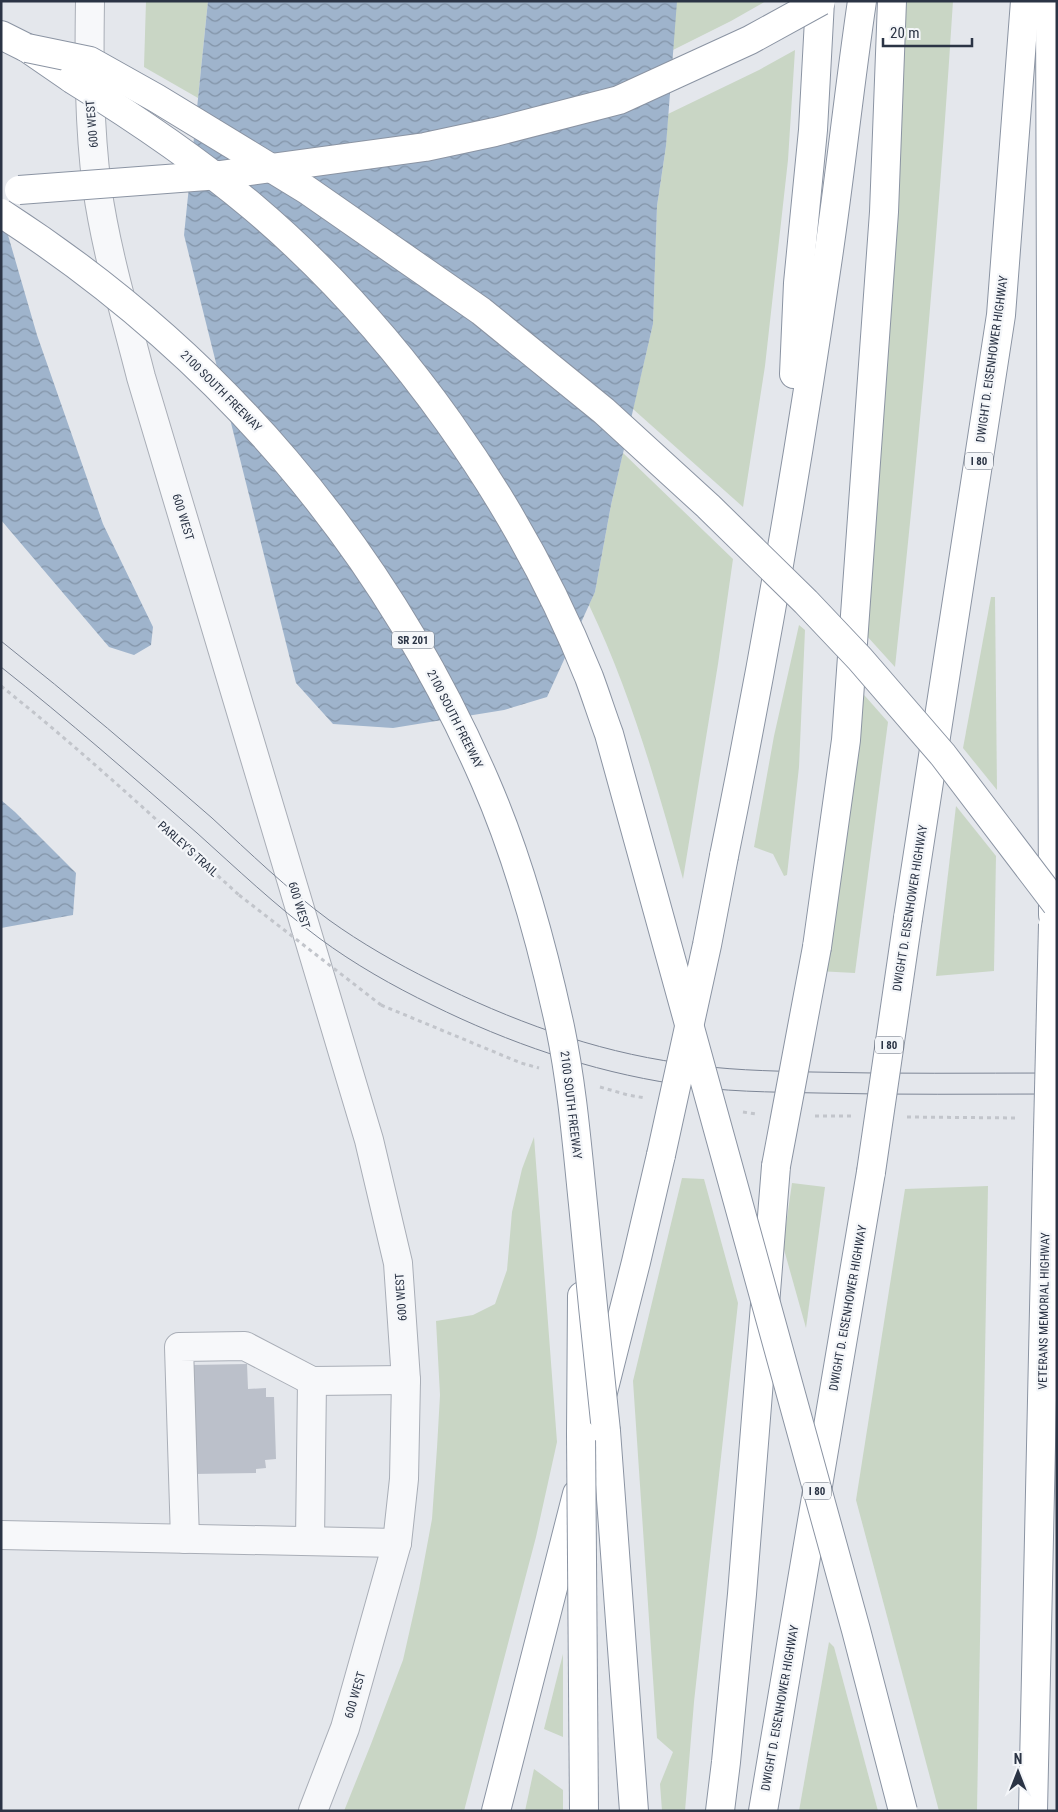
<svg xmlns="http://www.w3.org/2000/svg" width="1058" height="1812" font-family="'Roboto Condensed',sans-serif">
  <defs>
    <pattern id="water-waves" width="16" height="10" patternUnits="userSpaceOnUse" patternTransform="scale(1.25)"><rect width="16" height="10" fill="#9fb4cc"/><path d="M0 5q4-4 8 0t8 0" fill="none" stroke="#8293a7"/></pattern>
  </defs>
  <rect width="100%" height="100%" fill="#e4e7ec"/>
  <g fill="#c9d6c5">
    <path d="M146 1H208L198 98 144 67Z"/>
    <path d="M675 1H766L731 21 673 50Z"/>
    <path d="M906 1H953C939 224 919 445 895 667L856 624 895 194Z"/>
    <path d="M795 50 788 160 765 366 743 507 633 409 653 324 657 206 666 146 668 114 759 70Z"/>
    <path d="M623 453 733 559 718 664 683 879C657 786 631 693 589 605L595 592 611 505Z"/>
    <path d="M991 597H995L997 790 963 748Z"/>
    <path d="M799 625 805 630 799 767 787 875 784 876 773 854 754 847 774 736Z"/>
    <path d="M850 679 888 722 855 973 817 971Z"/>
    <path d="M956 806 996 856 994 971 936 976Z"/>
    <path d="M534 1137 557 1442 536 1537 464 1811H344L371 1744 403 1660 419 1589 432 1519 437 1448 440 1395 436 1321 473 1315 495 1304 507 1270 512 1212 522 1169Z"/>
    <path d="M682 1178 704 1179 738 1303 694 1702 685 1811H662L660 1784 673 1752 657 1738 633 1381Z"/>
    <path d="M792 1183 825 1187 806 1328 783 1246Z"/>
    <path d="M988 1186 977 1811H939L856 1500 905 1189Z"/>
    <path d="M829 1642 834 1647 878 1811H799Z"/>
    <path d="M563 1654V1737L544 1729Z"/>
    <path d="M534 1769 563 1790V1811H525Z"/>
  </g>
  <g fill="url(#water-waves)">
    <path d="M208 1H677L666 146 657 206 653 324 611 505 595 592 547 697 504 710 393 728 333 724 296 683 184 235Z"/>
    <path d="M1 211 37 335 103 524 153 627 151 645 134 655 109 647 1 520Z"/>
    <path d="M1 800 15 812 76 873 73 915 1 928Z"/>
  </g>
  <path fill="#bbc0ca" d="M247 1364 248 1389 266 1388V1397H274L276 1459 265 1460 266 1468 256 1469V1473L193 1474 191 1365Z"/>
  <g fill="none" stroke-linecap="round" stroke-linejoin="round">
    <g stroke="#a9aeb7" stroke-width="30">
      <g id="minor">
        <path d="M90 1C89 64 89 126 97 187 106 251 125 314 141 377L369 1140 398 1263 406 1380 404 1479 397 1543 345 1728 313 1811"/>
        <path d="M1 1535 397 1543"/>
        <path d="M185 1539 179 1347 245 1346 312 1381 406 1380"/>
        <path d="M310 1541 312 1381"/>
      </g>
    </g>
    <g stroke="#8b94a3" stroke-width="30">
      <g id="highway">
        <path d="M1050 1 1053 915"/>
        <path d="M1 35 27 48 72 79"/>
        <path d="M794 374 798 283 813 130 820 1"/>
        <path d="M724 856C764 660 798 463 827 264 840 177 849 89 862 1"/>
        <path d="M908 918 1001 315 1025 1"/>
        <path d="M817 947 846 740 884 212 892 1"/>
        <path d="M603 1392 636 1262 661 1155"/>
        <path d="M606 1431 634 1811"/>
        <path d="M581 1434 582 1296"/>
        <path d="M496 1811 577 1494"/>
        <path d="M720 1811 726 1762 742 1594 776 1166"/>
        <path d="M763 1811 871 1172"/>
        <path d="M1033 1811 1047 1172"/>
      </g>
    </g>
    <g stroke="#c2c5cb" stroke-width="3" stroke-dasharray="4 4" stroke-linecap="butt">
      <path d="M1 686C84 752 161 824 239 895"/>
      <path d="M381 1005 521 1063 539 1068"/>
      <path d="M600 1087 628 1095 645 1098"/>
      <path d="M743 1112 756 1114"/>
      <path d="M815 1116H851"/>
      <path d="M907 1117 1019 1118"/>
    </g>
    <use href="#minor" stroke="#f7f8fa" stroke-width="28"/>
    <use href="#highway" stroke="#fff" stroke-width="28"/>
    <g stroke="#7d8696" stroke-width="1">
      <path d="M1 641C73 698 143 758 212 818 250 853 287 889 329 920 361 943 396 963 432 981 510 1020 593 1051 680 1063 723 1070 768 1071 812 1072 893 1074 975 1073 1057 1073"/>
      <path d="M1 667C68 720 133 777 197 833 237 869 276 906 319 938 354 964 393 986 432 1005 509 1043 590 1071 675 1084 722 1092 771 1092 818 1093 897 1095 977 1094 1057 1094"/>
    </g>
    <g stroke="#8b94a3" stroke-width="30" stroke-linecap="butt">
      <g id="highway-bridge">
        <path d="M27 48 90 61 156 98 307 190 481 311 604 411 708 506 806 602 860 659 943 755 1057 905"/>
        <path d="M72 79C135 118 196 159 253 207 397 329 519 502 589 677 596 696 602 715 609 734L856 1630 903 1811"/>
        <path d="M19 190 220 175 425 147 495 132 619 100 750 40 821 1"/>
        <path d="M1 213C218 353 382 544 485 781 519 859 542 944 560 1027 572 1085 577 1145 583 1204 590 1280 598 1355 606 1431"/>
        <path d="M661 1155 707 945 724 856"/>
        <path d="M776 1166 817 947"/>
        <path d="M871 1172 908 918"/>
        <path d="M1047 1172 1053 924"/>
        <path d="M581 1434 584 1811"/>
      </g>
    </g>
    <path stroke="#c2c5cb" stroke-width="3" stroke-dasharray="4 4" stroke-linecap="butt" d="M239 895 381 1005"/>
    <use href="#highway-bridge" stroke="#fff" stroke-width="28"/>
  </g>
  <g text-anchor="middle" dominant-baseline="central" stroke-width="4.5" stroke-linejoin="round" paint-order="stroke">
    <g fill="#f4f6f9" stroke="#676e7b" stroke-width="1">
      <rect x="965" y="452.5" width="28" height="17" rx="4"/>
      <rect x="392" y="631.5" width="42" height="17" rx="4"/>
      <rect x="875" y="1036.5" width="28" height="17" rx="4"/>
      <rect x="803" y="1482.5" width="28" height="17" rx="4"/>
    </g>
    <g font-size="11" font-weight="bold" fill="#2b3445">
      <text x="979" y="461">I 80</text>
      <text x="413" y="640">SR 201</text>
      <text x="889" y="1045">I 80</text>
      <text x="817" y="1491">I 80</text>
    </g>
    <g font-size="12" fill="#2b3445" stroke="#f4f6f9">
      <text transform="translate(92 124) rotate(-95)">600 WEST</text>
      <text transform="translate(992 359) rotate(-82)">DWIGHT D. EISENHOWER HIGHWAY</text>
      <text transform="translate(221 391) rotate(45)">2100 SOUTH FREEWAY</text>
      <text transform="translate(183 517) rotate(73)">600 WEST</text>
      <text transform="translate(455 719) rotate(63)">2100 SOUTH FREEWAY</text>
      <text transform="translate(188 849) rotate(42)">PARLEY'S TRAIL</text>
      <text transform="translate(299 905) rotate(73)">600 WEST</text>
      <text transform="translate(910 908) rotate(-81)">DWIGHT D. EISENHOWER HIGHWAY</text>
      <text transform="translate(571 1105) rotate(83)">2100 SOUTH FREEWAY</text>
      <text transform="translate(401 1297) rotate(-94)">600 WEST</text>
      <text transform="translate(848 1308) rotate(-80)">DWIGHT D. EISENHOWER HIGHWAY</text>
      <text transform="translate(1044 1311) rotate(-89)">VETERANS MEMORIAL HIGHWAY</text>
      <text transform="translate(355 1695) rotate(-74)">600 WEST</text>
      <text transform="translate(780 1708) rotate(-80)">DWIGHT D. EISENHOWER HIGHWAY</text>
    </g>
  </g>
  <rect width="1058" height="1812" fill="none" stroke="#2b3445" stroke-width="5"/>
  <g transform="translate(1018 1772)" stroke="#f4f6f9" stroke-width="4" paint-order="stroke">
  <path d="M0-4L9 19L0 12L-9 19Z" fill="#2b3445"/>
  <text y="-8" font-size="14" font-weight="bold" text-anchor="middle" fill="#2b3445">N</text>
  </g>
  <path d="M883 38v8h89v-8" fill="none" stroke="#2b3445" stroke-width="2.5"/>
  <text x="890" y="38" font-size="15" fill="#2b3445" stroke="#f4f6f9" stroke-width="4" paint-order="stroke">20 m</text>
</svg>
